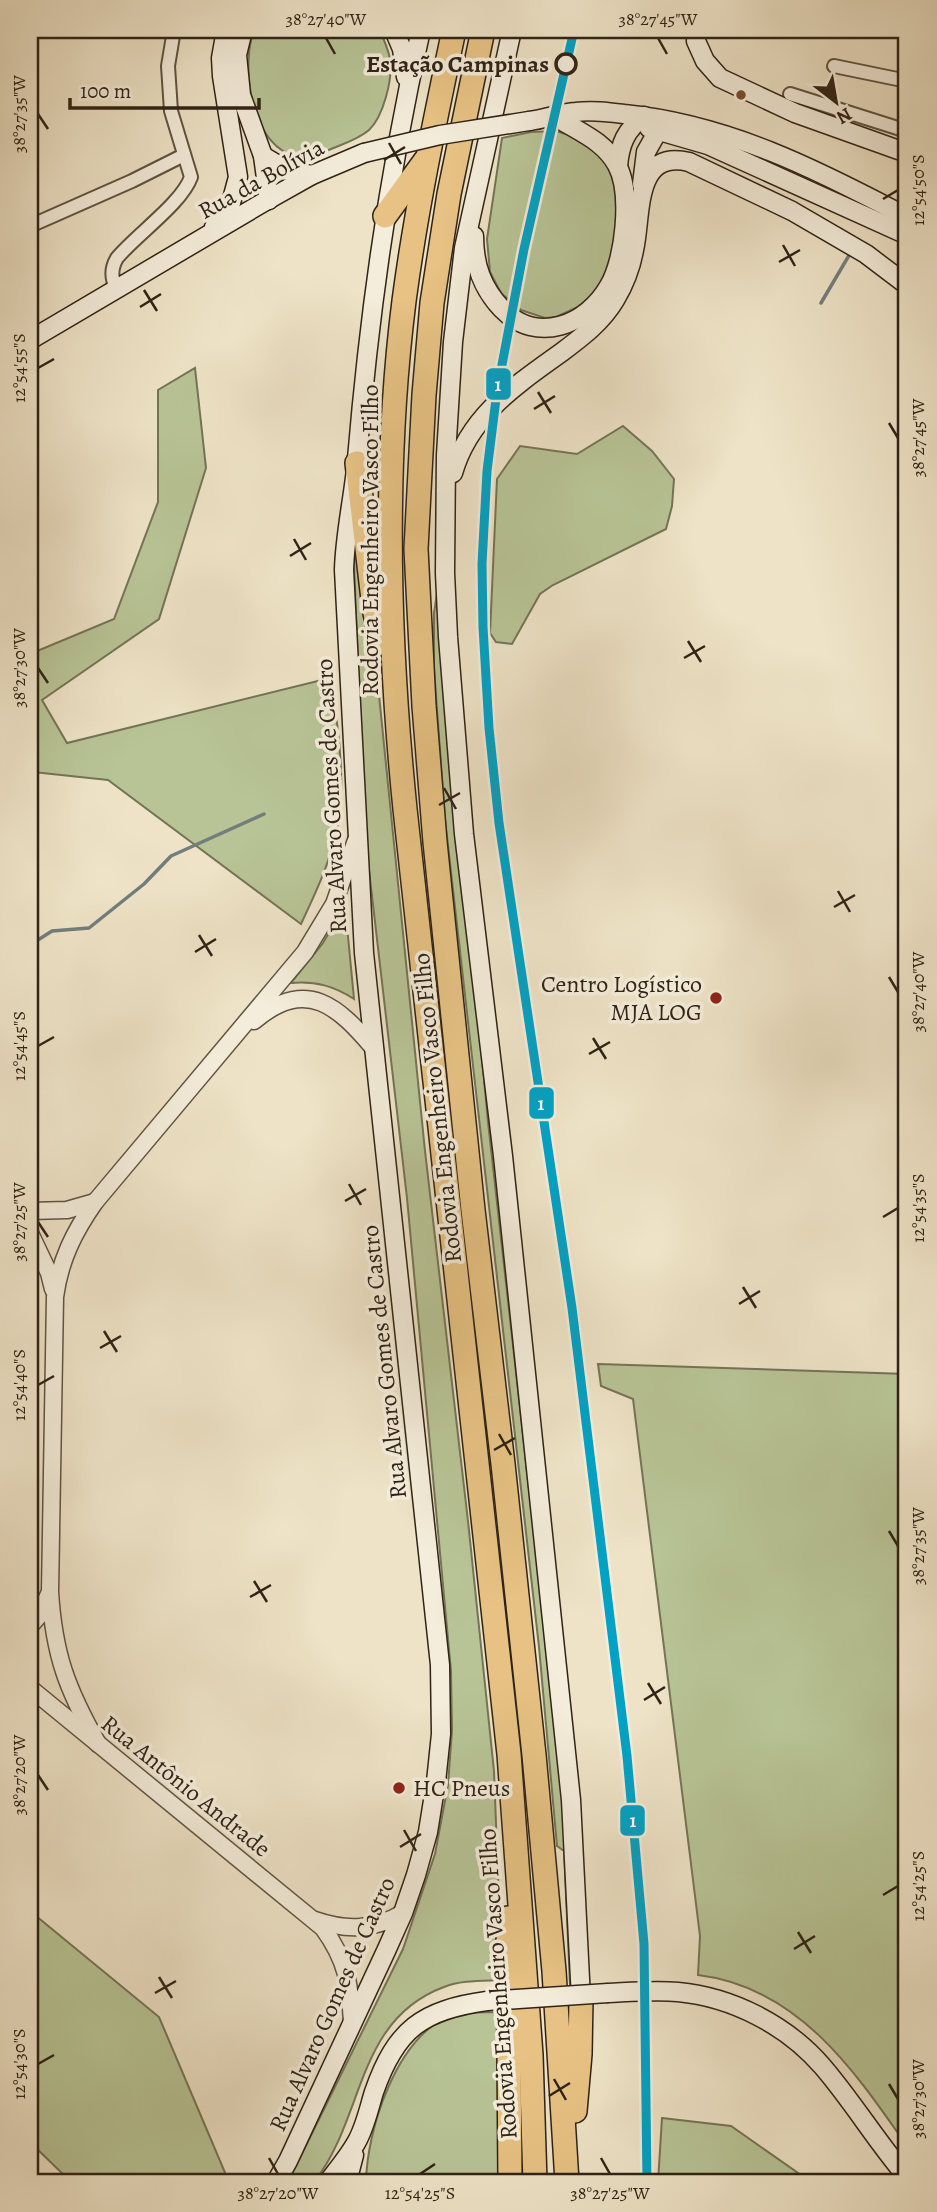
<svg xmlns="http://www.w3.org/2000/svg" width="937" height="2212" font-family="Alegreya,serif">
  <rect width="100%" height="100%" fill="#eee3c7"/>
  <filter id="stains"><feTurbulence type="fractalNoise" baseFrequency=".00286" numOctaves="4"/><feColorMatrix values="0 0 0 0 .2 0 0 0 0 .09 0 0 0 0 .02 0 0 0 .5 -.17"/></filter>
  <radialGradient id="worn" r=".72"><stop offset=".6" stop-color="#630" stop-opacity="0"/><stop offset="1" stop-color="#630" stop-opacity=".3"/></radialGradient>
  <g fill="#b8c496" stroke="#747456" stroke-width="2">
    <path d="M254 30H380C383 39 389 50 390 60 393 79 383 117 369 130 360 138 346 143 336 147 322 153 304 160 289 154 250 138 241 65 254 30Z"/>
    <path d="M556 131 589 141 614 170 618 217 609 269 597 291 578 307 556 317 545 318 521 310 501 293 490 272 487 239 502 138 531 132Z"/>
    <path d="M195 368 206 468 159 619 42 700 67 743 330 678C338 722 347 790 336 833 329 865 315 894 301 924L108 780 33 772 30 774V654L114 619 158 502V390Z"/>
    <path d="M623 426 652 451 674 479 672 506 666 529 553 585 540 594 512 644 496 642 490 633 497 479 520 446 577 454Z"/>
    <path d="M353 539 377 675 425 1151 468 1521 494 1771 502 1980C484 1981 461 1980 444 1987 355 2020 365 2118 314 2182H288L403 1949 435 1854 448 1785 452 1730 451 1671 407 1198 369 870 363 788Z"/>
    <path d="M438 587 488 1122 562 1784 576 2007H571L564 1851 557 1846 539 1647 445 819 434 668V613Z"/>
    <path d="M345 905 354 999C334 986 316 981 291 983L323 943Z"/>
    <path d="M598 1364 907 1374V2146C854 2070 798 1987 698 1975L700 1936 633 1399 601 1386Z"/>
    <path d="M30 1911 159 2017 229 2182H71L30 2142Z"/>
    <path d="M503 2012 502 2182H366C367 2129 396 2039 449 2016 461 2011 489 2013 503 2012Z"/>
    <path d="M662 2118 731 2126 811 2182H658Z"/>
  </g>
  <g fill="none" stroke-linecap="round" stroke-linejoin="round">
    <g stroke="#727e7c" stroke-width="3.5">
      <path d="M821 303 851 252"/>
      <path d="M30 945 52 931 89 928 144 884 171 856 264 814"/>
    </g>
    <g stroke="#5f5342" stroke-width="16">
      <g id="minor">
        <path d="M834 66 907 81"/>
        <path d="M790 94 907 131"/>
        <path d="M30 226 132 181 184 155"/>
        <path d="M116 290C112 278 110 270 117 258 136 235 182 203 191 177L171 111 168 66 174 30"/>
      </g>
    </g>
    <g stroke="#5f5342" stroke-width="19">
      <g id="tertiary">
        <path d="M254 1021C307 976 339 1007 375 1050"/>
        <path d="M30 1211 67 1210 95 1202"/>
        <path d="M30 1233 49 1273 53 1289"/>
        <path d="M30 1626 38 1617 49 1594"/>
        <path d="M30 1688 323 1928C347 1961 350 1984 352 2024"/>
        <path d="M98 1744C67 1689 54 1655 50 1592L55 1297C60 1260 74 1232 95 1202L305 952 334 904 356 840"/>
        <path d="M315 1920C347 1931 374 1930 403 1913"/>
      </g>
    </g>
    <g stroke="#2f2316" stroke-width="21">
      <g id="secondary">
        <path d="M243 30 237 55 241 95 263 156 269 200"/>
        <path d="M394 30 402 49 406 77"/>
        <path d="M512 30 464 248 453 342 446 455 445 573 448 637 464 834 503 1156 571 1800 581 1999"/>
        <path d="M696 41 705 61 720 78 795 113 907 153"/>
        <path d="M529 121C545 119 560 113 576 112 592 110 608 112 624 114 727 124 816 169 907 217"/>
        <path d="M649 128 708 145 907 235"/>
        <path d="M263 156 288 171 312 175"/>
        <path d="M618 166C620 143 626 130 644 116"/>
        <path d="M642 184 646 152 659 129"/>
        <path d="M214 227 231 203 238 177 222 76 221 58 226 30"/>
        <path d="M474 236C474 265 482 288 502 309 537 345 587 325 609 286 625 259 632 193 617 165 605 143 584 134 564 122"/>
        <path d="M30 340 264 202 312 175 364 153"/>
        <path d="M453 473C469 416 516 385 562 352 582 337 602 322 615 300 624 285 631 267 634 250 642 216 633 149 689 162L792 211 866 254 907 285"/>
        <path d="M608 1993C631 1992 655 1990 678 1992 732 1997 787 2025 823 2067 853 2102 877 2142 907 2177"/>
        <path d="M276 2182 288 2161 386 1951 403 1913 416 1875 428 1832 436 1782 441 1734 440 1665 364 953 344 570C345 532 354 496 357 459 369 315 389 171 421 30"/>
        <path d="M328 2182C337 2170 348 2157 356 2143 365 2128 369 2108 374 2092 396 2029 422 2010 487 2001"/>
        <path d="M347 2182 354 2155"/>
      </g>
    </g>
    <g stroke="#2f2316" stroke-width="26">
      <g id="motorway">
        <path d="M454 30C435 120 416 210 404 301 383 468 388 642 405 809L509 1754 531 2055 535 2182"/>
        <path d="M483 30 449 194 432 303 424 395 416 549 424 706 435 842 473 1210 503 1464 534 1755 554 1971 567 2182"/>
        <path d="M385 216 425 161"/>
        <path d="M357 463 374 608 381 643"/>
        <path d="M508 1918 510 2182"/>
        <path d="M575 2111 580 2054 581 1999"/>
      </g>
    </g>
    <use href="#minor" stroke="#f4eddb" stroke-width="12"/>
    <use href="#tertiary" stroke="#f4eddb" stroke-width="16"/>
    <use href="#secondary" stroke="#f4eddb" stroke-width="18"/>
    <use href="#motorway" stroke="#e7c284" stroke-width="23"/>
    <g stroke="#2f2316" stroke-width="21" stroke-linecap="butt">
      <g id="secondary-bridge">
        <path d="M364 153 440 135 529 121"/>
        <path d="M487 2001 608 1993"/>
      </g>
    </g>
    <use href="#secondary-bridge" stroke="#f4eddb" stroke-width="18"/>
    <g stroke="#f4eddb" stroke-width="14">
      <path id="metro-1" d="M574 30 524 249 497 391 487 471 482 564 483 627 489 728 499 823 572 1308 627 1756 644 1944 647 2182"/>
    </g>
    <use href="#metro-1" stroke="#02a2c5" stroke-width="9"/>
  </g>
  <path fill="none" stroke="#2f2316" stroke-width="2.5" d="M326 38 335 54M658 38 667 54M38 114 48 129M389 143 401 164M384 160 405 147M883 199 898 190M783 245 795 266M779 262 800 250M144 290 157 311M140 307 161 294M38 368 54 359M538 392 551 413M534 409 555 396M889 423 898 438M294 539 306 560M290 556 311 543M688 641 701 662M684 658 705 646M38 668 48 683M444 788 456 809M439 805 460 793M838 891 850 912M834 907 855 895M199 935 212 956M195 952 216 939M889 977 898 992M593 1038 606 1059M38 1046 54 1037M589 1054 610 1042M349 1184 361 1205M345 1201 366 1189M883 1217 898 1208M38 1222 48 1237M743 1287 756 1308M739 1304 760 1291M104 1331 117 1352M100 1348 121 1336M38 1385 54 1376M499 1434 511 1455M494 1450 515 1438M889 1531 898 1546M254 1581 267 1602M250 1597 271 1585M648 1683 661 1704M644 1700 665 1687M38 1775 48 1790M404 1830 416 1851M400 1847 421 1834M883 1895 898 1886M798 1932 811 1953M794 1949 815 1936M159 1977 172 1998M155 1993 176 1981M38 2064 54 2055M554 2079 566 2100M889 2084 898 2099M549 2096 570 2083M269 2158 278 2174M601 2158 610 2174M420 2174 435 2164"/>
  <circle fill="#f4eddb" stroke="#2f2316" stroke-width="3.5" cx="566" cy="64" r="10"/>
  <circle fill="#7a4b2a" stroke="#f4eddb" stroke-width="2.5" cx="741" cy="95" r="6"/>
  <g fill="#8f2418" stroke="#f4eddb" stroke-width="2.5">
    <circle cx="716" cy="998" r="7"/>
    <circle cx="399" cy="1788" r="7"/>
  </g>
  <g text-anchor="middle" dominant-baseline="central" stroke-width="7" stroke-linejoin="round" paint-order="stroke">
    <g font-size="24" font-weight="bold" fill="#2f2316" stroke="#f4eddb" text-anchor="end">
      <text x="549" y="64">Estação Campinas</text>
    </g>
    <g font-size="24" fill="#2f2316" stroke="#f4eddb">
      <text transform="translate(261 179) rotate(-29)">Rua da Bolívia</text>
      <text transform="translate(370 540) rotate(-90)">Rodovia Engenheiro Vasco Filho</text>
      <text transform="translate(331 796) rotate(-93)">Rua Alvaro Gomes de Castro</text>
      <text transform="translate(437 1108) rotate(-96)">Rodovia Engenheiro Vasco Filho</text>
      <text transform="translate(384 1362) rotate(-96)">Rua Alvaro Gomes de Castro</text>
      <text transform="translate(186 1786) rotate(39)">Rua Antônio Andrade</text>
      <text transform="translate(498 1984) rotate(-94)">Rodovia Engenheiro Vasco Filho</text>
      <text transform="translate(332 2004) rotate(-66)">Rua Alvaro Gomes de Castro</text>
    </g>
    <g font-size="24" fill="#2f2316" stroke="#f4eddb" text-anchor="end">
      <text x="702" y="984">Centro Logístico<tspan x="702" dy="28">MJA LOG</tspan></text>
      <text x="413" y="1788" text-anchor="start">HC Pneus</text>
    </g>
  </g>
  <g stroke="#f4eddb" stroke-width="2.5">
    <rect x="485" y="367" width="27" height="34" rx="7" fill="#02a2c5"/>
    <rect x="528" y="1086" width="27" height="34" rx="7" fill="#02a2c5"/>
    <rect x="619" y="1804" width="27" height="33" rx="7" fill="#02a2c5"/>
  </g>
  <g font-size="19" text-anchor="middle" font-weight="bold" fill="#fff">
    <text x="498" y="391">1</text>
    <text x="541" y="1110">1</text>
    <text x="633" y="1827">1</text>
  </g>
  <rect width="937" height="2212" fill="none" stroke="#eee3c7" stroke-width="77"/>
  <g transform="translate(836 102) rotate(149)" stroke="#f4eddb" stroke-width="5" paint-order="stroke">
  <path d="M0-5L12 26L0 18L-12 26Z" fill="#2f2316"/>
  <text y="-10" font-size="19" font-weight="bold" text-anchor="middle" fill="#2f2316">N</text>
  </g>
  <path d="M70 98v10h189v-10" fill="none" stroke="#2f2316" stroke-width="3.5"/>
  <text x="80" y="98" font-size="21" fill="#2f2316" stroke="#f4eddb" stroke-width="5" paint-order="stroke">100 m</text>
  <rect x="38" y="38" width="860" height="2136" fill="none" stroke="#2f2316" stroke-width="2.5"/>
  <g font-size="18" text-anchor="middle" fill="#2f2316">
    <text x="326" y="25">38°27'40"W</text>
    <text x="658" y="25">38°27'45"W</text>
    <text transform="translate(19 114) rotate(-90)" y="6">38°27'35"W</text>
    <text transform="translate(918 190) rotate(-90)" y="6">12°54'50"S</text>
    <text transform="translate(19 368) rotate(-90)" y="6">12°54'55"S</text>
    <text transform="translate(918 438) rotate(-90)" y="6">38°27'45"W</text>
    <text transform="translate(19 668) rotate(-90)" y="6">38°27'30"W</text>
    <text transform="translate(918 992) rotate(-90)" y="6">38°27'40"W</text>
    <text transform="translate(19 1046) rotate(-90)" y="6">12°54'45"S</text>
    <text transform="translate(918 1208) rotate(-90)" y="6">12°54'35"S</text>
    <text transform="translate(19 1222) rotate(-90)" y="6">38°27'25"W</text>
    <text transform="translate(19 1385) rotate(-90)" y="6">12°54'40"S</text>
    <text transform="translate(918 1546) rotate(-90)" y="6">38°27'35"W</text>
    <text transform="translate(19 1775) rotate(-90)" y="6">38°27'20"W</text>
    <text transform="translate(918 1886) rotate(-90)" y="6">12°54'25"S</text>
    <text transform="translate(19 2064) rotate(-90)" y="6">12°54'30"S</text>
    <text transform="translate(918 2099) rotate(-90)" y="6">38°27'30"W</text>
    <text x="278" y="2199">38°27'20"W</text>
    <text x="420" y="2199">12°54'25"S</text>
    <text x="610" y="2199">38°27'25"W</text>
  </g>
  <rect width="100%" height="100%" filter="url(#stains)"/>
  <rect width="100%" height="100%" fill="url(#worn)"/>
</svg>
